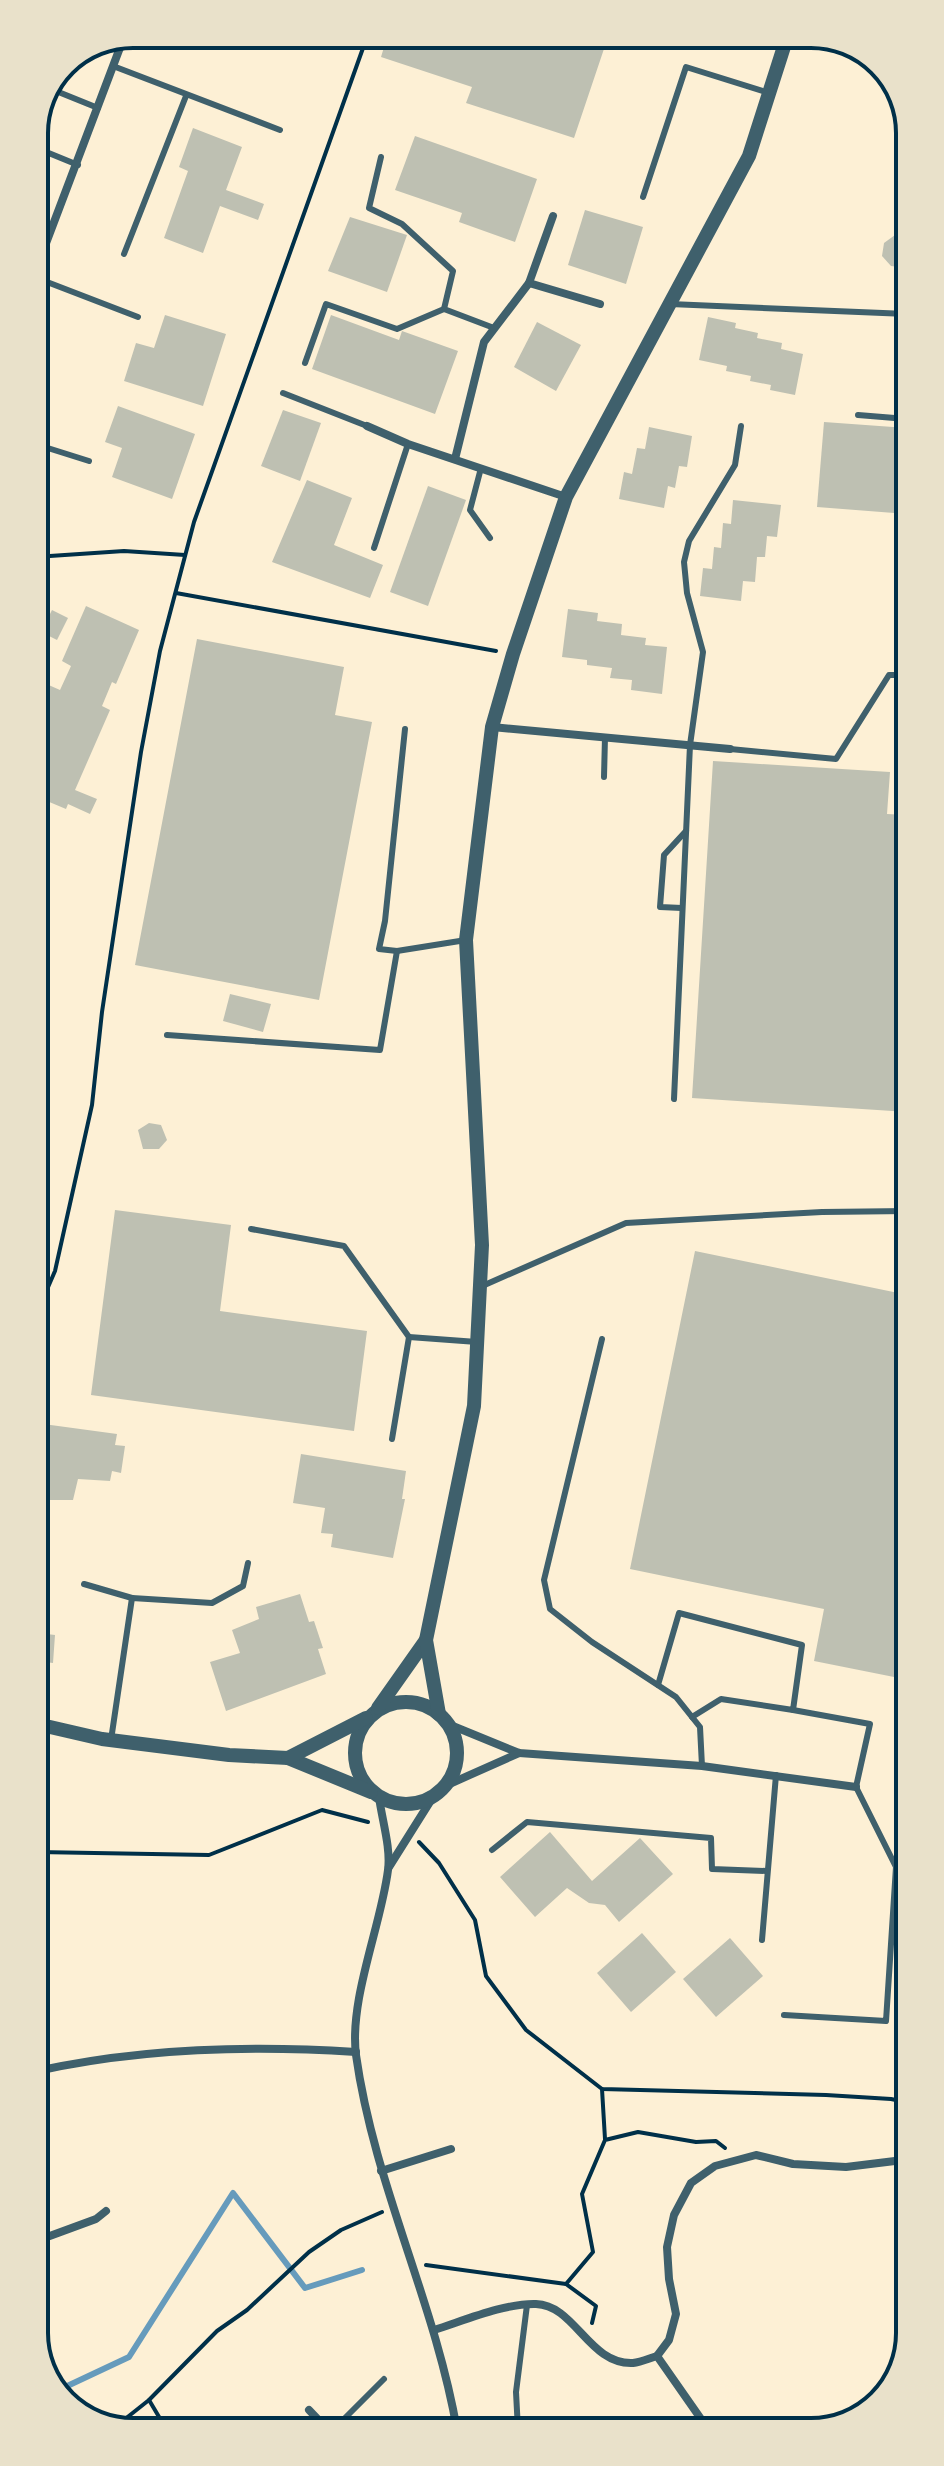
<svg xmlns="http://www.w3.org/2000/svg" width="944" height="2466" font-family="'Asap Condensed',sans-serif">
  <rect width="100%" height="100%" fill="#fdf0d5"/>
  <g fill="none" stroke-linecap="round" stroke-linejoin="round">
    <path stroke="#669bbc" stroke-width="6" d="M58 2393 63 2388 129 2357 233 2193 305 2288 362 2270"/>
  </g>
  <g fill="#bec0b2">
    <path d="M294 34H319L316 43Z"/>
    <path d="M388 34H609L574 138 466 103 472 87 381 57Z"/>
    <path d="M193 128 242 147 226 190 264 204 258 220 220 206 203 253 164 238 188 171 179 167Z"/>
    <path d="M415 136 537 179 515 242 459 222 462 213 395 190Z"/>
    <path d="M904 183H907V215H902Z"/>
    <path d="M585 210 643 227 626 284 568 265Z"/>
    <path d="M350 217 407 235 387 292 328 271Z"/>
    <path d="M895 235 907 238V265L899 267 891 266 882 256 884 243Z"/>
    <path d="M165 315 226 334 203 406 124 381 136 343 154 348Z"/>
    <path d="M331 315 399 340 402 331 458 351 435 414 312 369Z"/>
    <path d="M708 317 736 323 735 328 758 333 757 338 782 343 781 349 803 354 795 395 770 390 771 385 750 381 751 376 726 371 727 366 699 360Z"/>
    <path d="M537 322 581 345 556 391 514 367Z"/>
    <path d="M118 406 195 434 172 499 112 477 122 448 105 442Z"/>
    <path d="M283 410 321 423 300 481 261 466Z"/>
    <path d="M824 422 907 428V514L817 507Z"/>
    <path d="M649 427 692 436 687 467 679 466 675 488 668 486 664 508 619 499 624 472 632 474 637 448 645 449Z"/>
    <path d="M307 480 352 498 334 545 383 565 370 598 272 562Z"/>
    <path d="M428 486 466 500 428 606 390 592Z"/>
    <path d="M733 500 781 505 777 537 767 536 765 557H757L755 582 743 581 741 601 700 596 703 568 712 569 714 547 721 548 723 523 731 524Z"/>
    <path d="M86 606 139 630 116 684 112 682 102 706 110 710 75 790 97 799 90 814 68 804 66 809 35 796V743L41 730 35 727V679L60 690 71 666 62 661Z"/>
    <path d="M568 609 598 613 597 621 622 624 621 635 646 638 645 645 667 647 662 694 631 690 632 680 610 678 612 668 587 665V660L562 657Z"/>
    <path d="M52 610 68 618 57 640 41 632Z"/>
    <path d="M197 639 344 667 335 715 372 722 319 1000 135 965Z"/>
    <path d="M713 761 890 772 887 814 908 815V1112L692 1098Z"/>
    <path d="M35 859 42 863 35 878Z"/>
    <path d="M230 994 271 1004 263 1032 223 1021Z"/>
    <path d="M149 1123 161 1125 167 1140 159 1149H143L138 1130Z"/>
    <path d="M115 1210 231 1225 220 1311 367 1331 354 1431 91 1395Z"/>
    <path d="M695 1251 908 1295 909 1680 814 1661 824 1609 630 1569Z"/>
    <path d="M36 1423 117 1434 115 1445 125 1446 121 1473 112 1471 110 1481 78 1479 73 1500H47L46 1510 36 1509Z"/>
    <path d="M301 1454 406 1471 402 1499H405L393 1558 331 1547 333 1534 321 1533 325 1508 293 1503Z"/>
    <path d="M300 1594 309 1622 314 1621 323 1648 318 1649 326 1674 226 1711 210 1662 240 1653 232 1630 259 1619 256 1607Z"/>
    <path d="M36 1619 48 1620 47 1634 55 1635 53 1663 45 1662 44 1671 36 1670Z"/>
    <path d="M550 1832 592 1881 640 1838 673 1874 619 1922 605 1905 589 1903 567 1888 535 1917 500 1877Z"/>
    <path d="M642 1933 676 1972 631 2012 597 1973Z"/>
    <path d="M730 1938 763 1976 716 2017 683 1979Z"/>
  </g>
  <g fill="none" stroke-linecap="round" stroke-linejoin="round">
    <g stroke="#003049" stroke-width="4">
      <path d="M35 557 124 551 185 555"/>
      <path d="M176 593 496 651"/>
      <path d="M36 1315 55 1271 92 1105 102 1012 141 752 160 651 194 522 368 34"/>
      <path d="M419 1842 439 1863 475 1920 486 1976 526 2030 602 2089 826 2095 891 2099 910 2103"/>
      <path d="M37 1852 209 1855 322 1810 368 1822"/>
      <path d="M602 2089 605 2139"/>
      <path d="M426 2265 566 2284 596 2306 592 2323"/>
      <path d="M566 2284 593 2252 582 2194 605 2140 638 2132 696 2142 716 2141 725 2148"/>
      <path d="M149 2400 168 2432"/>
      <path d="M115 2427 149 2400 217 2331 247 2310 309 2252 341 2230 382 2212"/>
    </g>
    <g stroke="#3f606c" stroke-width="6">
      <path d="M113 66 280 130"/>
      <path d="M51 89 98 108"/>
      <path d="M34 147 78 165"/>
      <path d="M381 157 369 208 402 224 453 271 444 309 494 328"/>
      <path d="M643 197 686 67 769 93"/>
      <path d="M124 254 186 96"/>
      <path d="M34 277 138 317"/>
      <path d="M670 304 907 314"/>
      <path d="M305 363 326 304 397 329 444 309"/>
      <path d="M283 393 367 426"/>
      <path d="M858 415 907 419"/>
      <path d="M35 444 89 461"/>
      <path d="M481 468 470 510 490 538"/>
      <path d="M374 548 408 444"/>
      <path d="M405 729 385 921 379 949 397 951 466 940"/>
      <path d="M730 749 836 759 889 675H907"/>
      <path d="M604 777 605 737"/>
      <path d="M682 908 660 907 664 855 686 831"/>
      <path d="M167 1035 380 1050 397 951"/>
      <path d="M674 1099 690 745 703 652 687 593 684 562 689 541 735 465 741 426"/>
      <path d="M251 1229 344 1246 409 1337"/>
      <path d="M480 1287 626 1223 822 1212 908 1211"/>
      <path d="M602 1339 544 1580 550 1609 592 1642 676 1697 700 1727 702 1766"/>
      <path d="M392 1439 409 1337 477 1342"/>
      <path d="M84 1584 132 1598"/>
      <path d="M658 1685 679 1613 802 1645 793 1710 721 1699 692 1717"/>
      <path d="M111 1740 132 1598 212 1603 243 1586 248 1563"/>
      <path d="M492 1850 527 1822 711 1838 712 1869 767 1871"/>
      <path d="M762 1940 776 1775"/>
      <path d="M784 2015 886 2021 896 1867 856 1787 870 1724 793 1710"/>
      <path d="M518 2430 516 2392 527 2305"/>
      <path d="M332 2431 384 2379"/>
    </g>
    <g stroke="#3f606c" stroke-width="8">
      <path d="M34 275 124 37"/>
      <path d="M529 283 600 304"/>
      <path d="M367 426 408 444 566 497"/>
      <path d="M455 459 484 342 529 283 553 216"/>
      <path d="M492 727 730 749"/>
      <path d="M448 1724 519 1753 702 1766 856 1787"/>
      <path d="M445 1786 519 1753"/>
      <path d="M379 1797C382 1820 391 1848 388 1870 381 1926 349 1999 356 2055 374 2184 435 2302 457 2430"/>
      <path d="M389 1867 433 1797"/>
      <path d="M37 2071C141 2048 250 2045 356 2052"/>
      <path d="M381 2171 451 2149"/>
      <path d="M37 2222 47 2237 37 2254"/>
      <path d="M47 2237 96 2219 106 2211"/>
      <path d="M434 2330C463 2321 505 2303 536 2304 575 2305 589 2365 633 2363 641 2362 650 2358 657 2356L708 2429"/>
      <path d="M657 2356 669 2340 676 2314 669 2279 667 2247 674 2215 691 2183 715 2166 756 2155 793 2164 846 2167 903 2160 910 2162"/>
      <path d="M309 2410 329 2431"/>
    </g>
    <g stroke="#3f606c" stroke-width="14">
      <circle cx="406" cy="1753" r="51"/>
      <path d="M378 1708 426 1640"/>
      <path d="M439 1714 426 1640 474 1406 482 1245 466 940 492 727 513 654 566 497 749 156 788 34"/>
      <path d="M37 1724 102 1739 229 1755 288 1758 371 1792"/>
      <path d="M288 1758 366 1718"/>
    </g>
  </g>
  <path d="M0 0H944V2466H0ZM133 48H811A85 85 0 0 1 896 133V2333A85 85 0 0 1 811 2418H133A85 85 0 0 1 48 2333V133A85 85 0 0 1 133 48Z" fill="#e9e1ca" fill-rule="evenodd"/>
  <path fill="none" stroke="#003049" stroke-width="4" d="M133 48H811A85 85 0 0 1 896 133V2333A85 85 0 0 1 811 2418H133A85 85 0 0 1 48 2333V133A85 85 0 0 1 133 48Z"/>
</svg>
